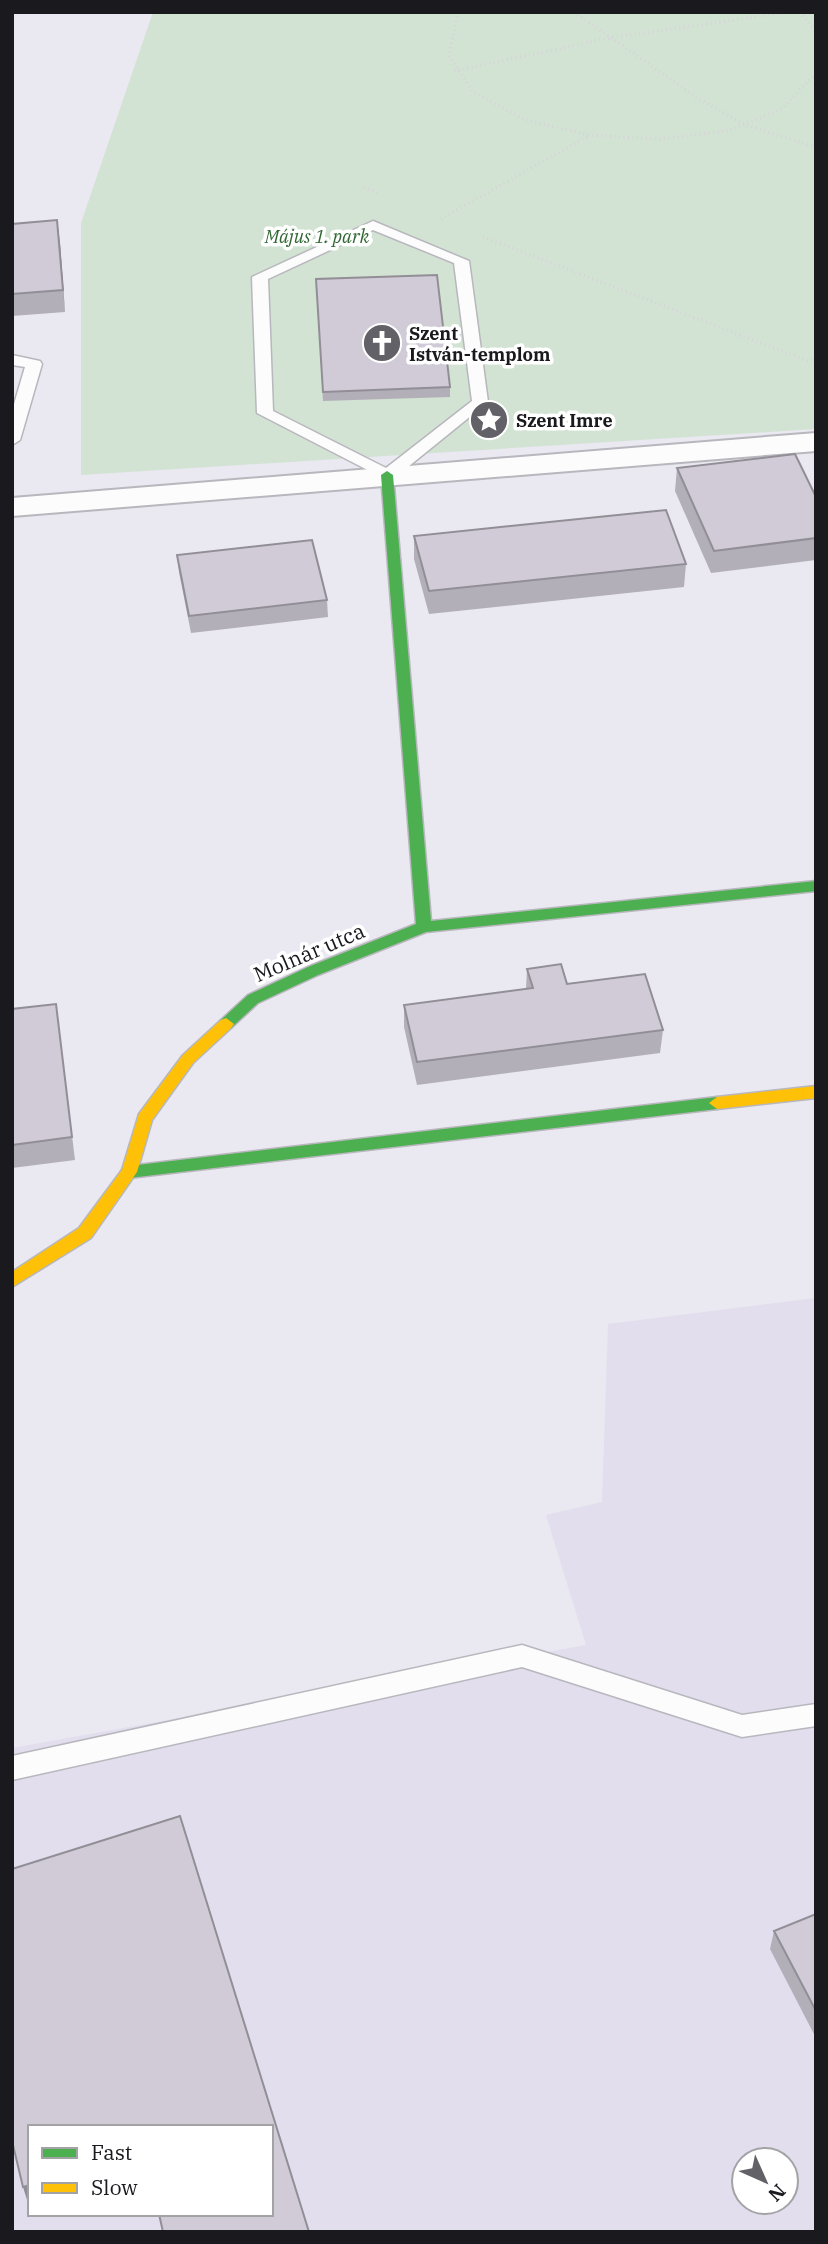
<svg xmlns="http://www.w3.org/2000/svg" width="828" height="2244" font-family="'IBM Plex Serif',serif">
  <rect width="100%" height="100%" fill="#eae8f0"/>
  <path fill="#e2deee" fill-rule="evenodd" d="M816 1298V2232H12V1748L586 1645 546 1515 602 1502 608 1324ZM30 2127H271V2214H30ZM744 2160H786V2202H744Z"/>
  <path fill="#d2e3d4" d="M153 12H816V429L81 475V223Z"/>
  <g fill="none" stroke-linecap="round" stroke-linejoin="round">
    <g stroke="#b8b7bd" stroke-width="3">
      <g id="lane">
        <path d="M373 221 469 261 488 402 393 479 387 480 257 413 252 277ZM373 230 454 263 472 401 386 468 273 411 268 279Z"/>
        <path d="M12 355 40 361 42 364 20 440 12 445V411L25 367 12 365Z"/>
        <path d="M522 1645 742 1715 816 1704V1726L742 1737 522 1667 12 1780V1756Z"/>
      </g>
    </g>
    <g stroke="#b8b7bd" stroke-width="4">
      <path id="street" d="M816 433V451L12 516V498Z"/>
    </g>
    <g stroke="#b8b7bd" stroke-width="3">
      <g id="fast">
        <path d="M387 471 393 475 431 921 816 881V891L426 932 318 975 258 1003 231 1028H221L218 1024 221 1020 248 995 308 967 416 924 381 475Z"/>
        <path d="M717 1097 725 1103 717 1109 129 1178 123 1176 121 1172 123 1168 129 1166Z"/>
      </g>
    </g>
    <g stroke="#b8b7bd" stroke-width="3">
      <g id="slow">
        <path d="M226 1018 234 1024 231 1028 193 1063 152 1120 137 1172 91 1238 12 1287V1272L79 1228 122 1170 139 1114 183 1055 221 1020Z"/>
        <path d="M816 1086V1098L717 1109 709 1103 717 1097Z"/>
      </g>
    </g>
    <g stroke="#d5d4d6" stroke-width="3.5" stroke-dasharray="1 3.5" stroke-linecap="butt">
      <path d="M458 12 449 56 473 92 523 119 588 135 659 139 727 131 782 109 816 73"/>
      <path d="M574 12 696 97 745 125 816 147"/>
      <path d="M800 12 816 32"/>
      <path d="M454 71 609 38 789 12"/>
      <path d="M364 187 378 193"/>
      <path d="M441 219 588 136"/>
      <path d="M483 237 808 361 816 358"/>
    </g>
    <use href="#lane" fill="#fcfcfd" fill-rule="evenodd"/>
    <use href="#street" fill="#fcfcfd" fill-rule="evenodd"/>
    <use href="#fast" fill="#4caf50" fill-rule="evenodd"/>
    <use href="#slow" fill="#ffc107" fill-rule="evenodd"/>
  </g>
  <g fill="#b3afb9">
    <path d="M12 224 60 243 65 312 12 316Z"/>
    <path d="M316 279 450 387V397L323 401Z"/>
    <path d="M677 468 816 497V560L711 573 675 491Z"/>
    <path d="M414 536 686 564 684 587 429 614 414 559Z"/>
    <path d="M177 555 327 600 328 617 191 633 179 572Z"/>
    <path d="M527 969 567 984 663 1030 660 1053 417 1085 404 1027V1005L526 989Z"/>
    <path d="M56 1004 75 1160 12 1168V1009Z"/>
    <path d="M816 1914V2038L770 1949 774 1931Z"/>
  </g>
  <g fill="#928e96">
    <path d="M57 220 60 243 65 312 63 290Z"/>
    <path d="M30 2185V2203H28L23 2187Z"/>
  </g>
  <g fill="#d0cbd7" stroke="#928e96" stroke-width="2">
    <path d="M57 220 63 290 12 294V224Z"/>
    <path d="M437 275 450 387 323 392 316 279Z"/>
    <path d="M795 454 816 497V538L714 551 677 468Z"/>
    <path d="M666 510 686 564 429 591 414 536Z"/>
    <path d="M312 540 327 600 189 616 177 555Z"/>
    <path d="M561 964 567 984 645 974 663 1030 417 1062 404 1005 533 988 527 969Z"/>
    <path d="M56 1004 72 1137 12 1145V1009Z"/>
    <path d="M180 1816 309 2232H163L159 2214H271V2127H30V2185L23 2187 12 2141V1869Z"/>
    <path d="M816 1914V2011L774 1931Z"/>
  </g>
  <defs>
    <g id="church-disc" transform="scale(2.0125)"><circle r="9.5" fill="#636168" stroke="#fff"/><path d="M-1.2-6h2.4v3.5h3.3v2.4h-3.3V6h-2.4V-.1h-3.3v-2.4h3.3Z" fill="#fff"/></g>
    <g id="sight-disc" transform="scale(2.0125)"><circle r="9.5" fill="#636168" stroke="#fff"/><path d="M0-6L1.8-2.2L6-1.7L2.9 1.2L3.7 5.4L0 3.3L-3.7 5.4L-2.9 1.2L-6-1.7L-1.8-2.2Z" fill="#fff"/></g>
  </defs>
  <g fill-rule="evenodd">
    <use href="#church-disc" x="382" y="343"/>
    <use href="#sight-disc" x="489" y="420"/>
  </g>
  <g text-anchor="middle" dominant-baseline="central" stroke-width="7" stroke-linejoin="round" paint-order="stroke">
    <g font-size="18" font-style="italic" fill="#2f6631" stroke="#fff">
      <text x="317" y="236">Május 1. park</text>
    </g>
    <g font-size="18" font-weight="bold" fill="#1a191e" stroke="#fff" text-anchor="start">
      <text x="409" y="333">Szent<tspan x="409" dy="21">István-templom</tspan></text>
      <text x="516" y="420">Szent Imre</text>
    </g>
    <g font-size="21" fill="#1a191e" stroke="#fff">
      <text transform="translate(309 952) rotate(-23)">Molnár utca</text>
    </g>
  </g>
  <rect width="828" height="2244" fill="none" stroke="#1a191e" stroke-width="28"/>
  <rect x="28" y="2125" width="245" height="91" fill="#ffffff" stroke="#a3a3a5" stroke-width="2"/>
  <rect x="42" y="2148" width="35" height="10" fill="#4caf50" stroke="#a3a3a5" stroke-width="2"/>
  <text x="91" y="2160" font-size="21" fill="#1a191e">Fast</text>
  <rect x="42" y="2183" width="35" height="10" fill="#ffc107" stroke="#a3a3a5" stroke-width="2"/>
  <text x="91" y="2195" font-size="21" fill="#1a191e">Slow</text>
  <g transform="translate(765 2181) rotate(135)"><circle r="33" fill="#ffffff" stroke="#a3a3a5" stroke-width="2"/>
  <path d="M0-5L12 26L0 18L-12 26Z" fill="#636168"/>
  <text y="-10" font-size="19" font-weight="bold" text-anchor="middle" fill="#1a191e">N</text>
  </g>
</svg>
